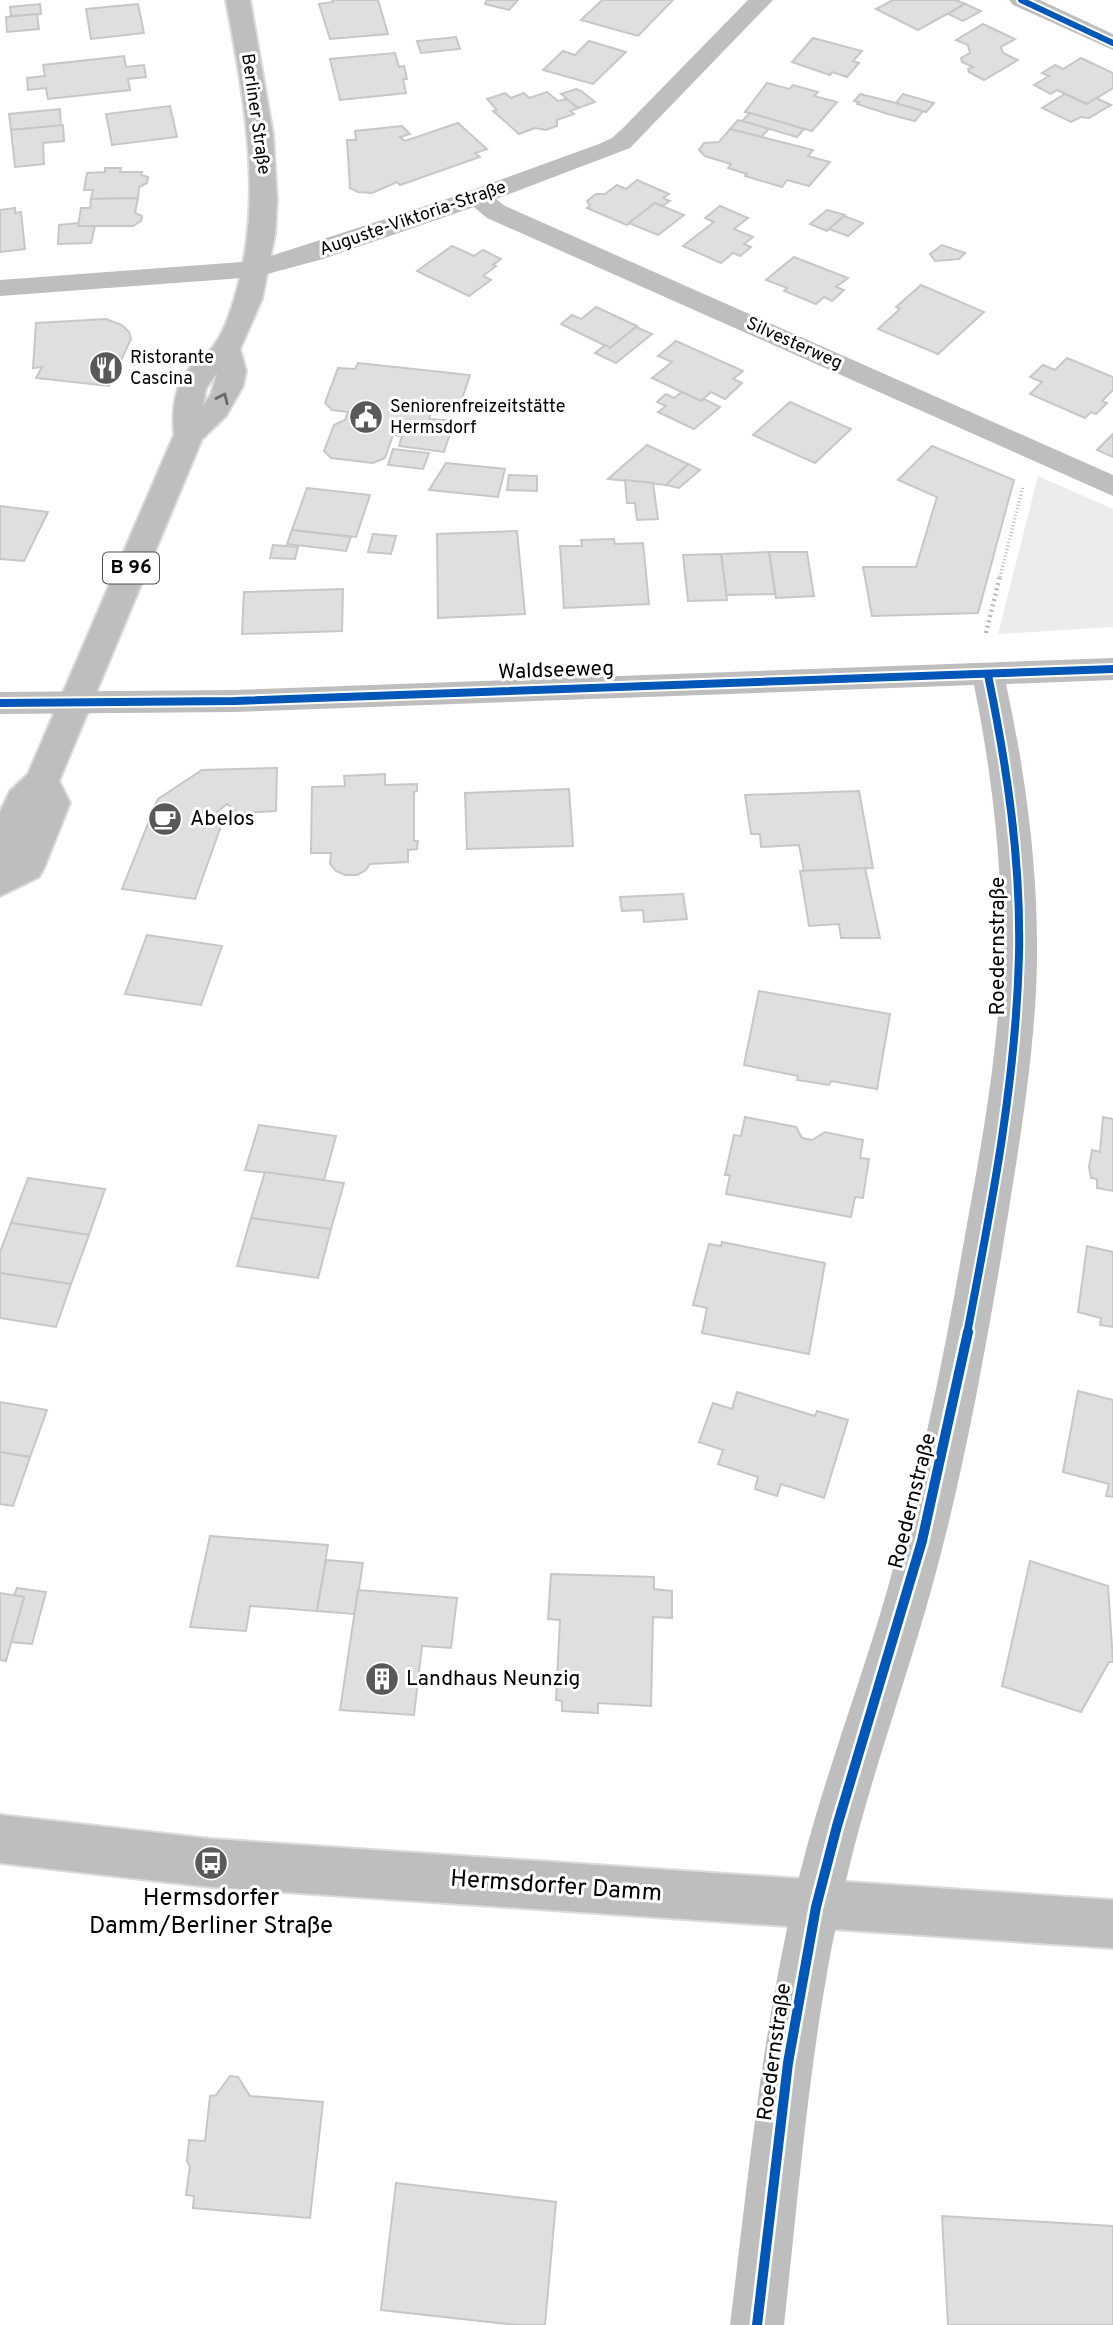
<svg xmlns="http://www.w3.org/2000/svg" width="1113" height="2325" font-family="Overpass,sans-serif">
  <rect width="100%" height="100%" fill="#fff"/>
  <path fill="#ececec" d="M1038 476 1113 509V627L998 634Z"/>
  <g fill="#dfdfdf" stroke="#c7c7c7" stroke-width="2">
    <path d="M332 0H378L388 34 330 39 319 4 333 2Z"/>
    <path d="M487 0H518L509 10 485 4Z"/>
    <path d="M602 0H673L638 36 581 20Z"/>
    <path d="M893 0H956L965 4 918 30 876 9Z"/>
    <path d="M963 3 981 11 963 21 948 14 965 4Z"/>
    <path d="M40 4 41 14 11 16 10 7Z"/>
    <path d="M138 4 144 33 91 39 86 9Z"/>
    <path d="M37 14 39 29 7 32 6 17Z"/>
    <path d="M983 24 1015 39 1001 47 1003 53 1018 60 984 80 969 72 968 69 973 67 962 62 961 58 970 53 968 45 956 40Z"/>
    <path d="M456 37 460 49 421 53 417 41Z"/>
    <path d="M813 38 862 51 853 61 859 63 847 77 832 72 830 75 792 62Z"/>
    <path d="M589 41 626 52 593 84 543 70 563 51 575 55Z"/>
    <path d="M395 53 399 67 404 66 407 79H403L406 93 340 100 330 59Z"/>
    <path d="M124 56 126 67 144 65 146 77 128 79 130 90 48 99 46 88 28 90 27 78 45 76 43 65Z"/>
    <path d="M1081 58 1113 73V88L1087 104 1057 90 1051 94 1034 85 1049 76 1042 73 1055 65 1063 69Z"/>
    <path d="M767 83 789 89 793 85 818 92 814 96 837 102 812 131 745 112Z"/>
    <path d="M576 89 581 91 595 102 578 108 561 94Z"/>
    <path d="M547 92 558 101 566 99 578 108 570 111 574 114 557 120V126L546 130 535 128 519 134 493 111 497 110 487 99 505 93 511 98 524 93 529 98Z"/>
    <path d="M860 94 896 103 923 111 915 121 888 114 857 104 859 102 854 101Z"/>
    <path d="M903 94 934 103 926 112 896 103Z"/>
    <path d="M1065 94 1087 104 1096 98 1111 105 1089 118 1081 117 1071 122 1042 108Z"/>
    <path d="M170 106 177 137 112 145 106 114Z"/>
    <path d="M60 109 61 126 11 130 9 114Z"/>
    <path d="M750 113 804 129 797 137 742 121Z"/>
    <path d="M738 120 742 121 769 129 761 137 730 129Z"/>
    <path d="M458 123 487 149 475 153 480 157 400 185 397 182 372 193 358 192 350 188 347 140H356L355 131 402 126 410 134 400 137 405 141Z"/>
    <path d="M63 125 64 141 43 143 44 164 15 167 11 130Z"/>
    <path d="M730 129 813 150 808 156 830 162 809 186 787 180 782 187 745 176 747 174 728 168 731 164 705 156 699 150 704 143 719 142Z"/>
    <path d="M105 168H121L120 172H142L141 175 148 177 147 183 139 187 138 198 91 199 93 190H84L87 173 105 172Z"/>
    <path d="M637 180 669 194 663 198 670 201 662 206 655 203 627 225 587 208 590 206 587 201 596 194H605L617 185 626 189Z"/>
    <path d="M138 198 135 213 142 216 141 221 133 226H78L81 208H90L91 199Z"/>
    <path d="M655 203 684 215 658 235 629 223Z"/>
    <path d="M720 206 748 218 734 229 753 237 744 244 751 247 740 256 733 253 721 263 683 246 714 222 705 218Z"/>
    <path d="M15 208V213L21 212 25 249 0 252V210Z"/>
    <path d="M827 210 845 215 827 231 810 224Z"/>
    <path d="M844 216 863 223 848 236 829 229Z"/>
    <path d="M78 223V226H95L91 243 58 244 59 225Z"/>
    <path d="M942 245 965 253 959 259 935 261 930 254Z"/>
    <path d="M452 246 474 256 483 250 501 259 493 265 496 266 483 276 491 280 469 296 417 271Z"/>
    <path d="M794 257 848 278 836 287 844 290 832 301 824 297 816 304 784 291 787 288 766 280Z"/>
    <path d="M921 285 984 312 938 354 878 329 900 309 896 307Z"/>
    <path d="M596 307 637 326 610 348 561 324 572 315 581 319Z"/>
    <path d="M106 319 122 325 129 332 131 339 109 386 36 378 42 367 33 368 36 323Z"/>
    <path d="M636 327 652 334 616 363 595 353 605 345 610 348Z"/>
    <path d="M676 341 743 371 733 379 742 383 725 399 711 392 701 401 652 378 672 362 658 356Z"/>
    <path d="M1067 358 1113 377V390L1102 401 1107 403 1096 414 1091 412 1085 418 1030 394 1042 382 1030 377 1043 365 1055 370Z"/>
    <path d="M358 363 470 375 458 411 432 408 429 419 454 421 444 452 399 446 402 436 393 435 385 458 373 463 331 458 324 451 334 425 345 420 348 412 332 410 325 403 338 368 355 369Z"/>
    <path d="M682 392 701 401 704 399 720 407 694 429 658 412 666 406 657 402 666 394 674 398Z"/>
    <path d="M790 402 851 429 815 463 753 435Z"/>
    <path d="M1113 434V457L1097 450Z"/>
    <path d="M647 445 688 464 666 485 608 479Z"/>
    <path d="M932 446 1014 480 978 613 872 616 863 567H916L937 497 898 480Z"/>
    <path d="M393 449 429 453 423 469 388 465Z"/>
    <path d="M446 463 505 469 498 497 429 490Z"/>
    <path d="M688 464 700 470 679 488 666 485Z"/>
    <path d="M509 475 537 476V491L507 490Z"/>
    <path d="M625 480 653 483 658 519 637 520 635 503H627Z"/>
    <path d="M307 488 370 495 356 537 292 530Z"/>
    <path d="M0 506 48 512 24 561 0 559Z"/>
    <path d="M292 530 351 537 346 551 287 544Z"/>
    <path d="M517 531 525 614 438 618 437 534Z"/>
    <path d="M373 534 396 536 391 554 368 552Z"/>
    <path d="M614 539 615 544 643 543 649 604 564 608 560 546H582L581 540Z"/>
    <path d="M273 545 298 547 295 559 270 558Z"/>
    <path d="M769 552H807L814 596 776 598Z"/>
    <path d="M769 552 775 594 726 595 721 554Z"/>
    <path d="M721 554 727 600 688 601 683 555Z"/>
    <path d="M343 589 342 631 242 634 244 592Z"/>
    <path d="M277 768 276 811 238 813 227 804 217 812 212 825 221 826 195 899 122 889 158 799 202 770Z"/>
    <path d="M385 774V785L417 784V791L414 792V841H418L417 849 408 850V862L370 864 366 870 357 875H345L336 871 330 864 331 853H311L312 787 345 786 344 776Z"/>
    <path d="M569 789 573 846 467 849 465 793Z"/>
    <path d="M859 791 873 868 804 871 799 845 761 847 760 834H751L745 795Z"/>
    <path d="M865 868 880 938H841L839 924 809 926 800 871Z"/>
    <path d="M683 894 687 919 644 922 643 910 622 911 620 897Z"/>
    <path d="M147 935 222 946 201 1005 125 994Z"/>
    <path d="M759 991 890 1014 877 1089 831 1081 829 1085 797 1080 798 1076 744 1065Z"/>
    <path d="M745 1117 796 1127 802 1138 812 1140 825 1132 863 1140 860 1158 869 1159 863 1198 855 1197 851 1217 726 1194 730 1175H725L734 1135 741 1136Z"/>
    <path d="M1103 1117 1113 1119V1191L1097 1188V1179L1091 1178 1089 1167 1092 1150 1100 1152Z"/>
    <path d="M259 1125 336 1136 324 1180 245 1170Z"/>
    <path d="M265 1172 344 1183 331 1229 251 1218Z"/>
    <path d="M28 1178 105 1189 89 1235 11 1223Z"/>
    <path d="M251 1218 331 1229 318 1278 237 1266Z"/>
    <path d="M11 1223 89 1235 71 1284 0 1273V1252Z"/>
    <path d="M722 1242 825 1263 809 1354 702 1333 707 1308 693 1305 709 1244 721 1246Z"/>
    <path d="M1087 1246 1113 1252V1327L1100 1325 1101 1318 1078 1312Z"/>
    <path d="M0 1273 71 1284 56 1327 0 1318Z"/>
    <path d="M1078 1391 1113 1400V1497L1106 1496 1109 1484 1063 1472Z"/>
    <path d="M737 1392 815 1416 817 1411 848 1420 824 1498 781 1484 777 1496 755 1489 758 1477 718 1464 723 1450 699 1442 713 1403 732 1409Z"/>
    <path d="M0 1402 47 1410 30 1457 0 1452Z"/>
    <path d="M0 1452 30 1457 13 1506 0 1504Z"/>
    <path d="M210 1536 328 1545 317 1611 250 1606 246 1631 190 1627Z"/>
    <path d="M326 1560 363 1563 355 1614 317 1611Z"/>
    <path d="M1030 1561 1108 1586 1113 1662H1109L1081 1712 1002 1686Z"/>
    <path d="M551 1574 654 1577V1589L672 1591V1618L653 1617 651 1706 598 1703V1713L562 1711V1701L556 1700 560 1620 548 1619Z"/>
    <path d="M17 1588 46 1592 32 1644 11 1642 24 1597 14 1595Z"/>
    <path d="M358 1590 457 1598 451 1648 422 1646 414 1715 340 1710Z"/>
    <path d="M0 1593 24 1597 6 1661 0 1660Z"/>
    <path d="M230 2076 238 2077 250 2096 323 2102 310 2218 193 2208 194 2196 186 2195 190 2166 187 2162 189 2140 205 2141 210 2096 216 2095Z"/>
    <path d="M396 2183 556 2202 545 2325H516L381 2310Z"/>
    <path d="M942 2216 1113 2226V2325H948Z"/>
  </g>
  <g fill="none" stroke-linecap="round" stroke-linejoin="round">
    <g stroke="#dbdbdb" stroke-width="4">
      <g id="major">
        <path d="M226 0H250L273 134 277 200 275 234 262 299 240 349 246 371 243 386 226 416 202 439 59 781 70 803 44 868 39 877 0 896V812L10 791 28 774 174 435C172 409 174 385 192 365 198 359 207 355 212 348 223 335 229 316 234 300 265 201 244 99 226 0ZM217 373 211 394 203 406 206 388Z"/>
        <path d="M0 1815 211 1839 1113 1900V1948L211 1887 0 1863Z"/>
      </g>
    </g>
    <path stroke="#b9b9b9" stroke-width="3.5" stroke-dasharray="1 2.5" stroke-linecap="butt" d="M1000 577 1023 486"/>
    <path stroke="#b9b9b9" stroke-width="4.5" stroke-dasharray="2 3.5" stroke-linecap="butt" d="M986 633 1000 576"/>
    <g fill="#bebebe" fill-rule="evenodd">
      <path d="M748 0H773L630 148 496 199 505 206 1113 475V496L487 218 474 207 323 259 256 277 0 296V280L255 261 447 199 599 144 612 138 623 128Z"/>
      <path d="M1009 0H1040L1113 34V50L1013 5Z"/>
      <path d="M1113 658V680L1006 684C1028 785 1041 889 1036 992 1031 1082 1015 1170 1001 1258 982 1369 962 1479 932 1587 906 1681 872 1773 849 1868 812 2018 801 2172 784 2325H730C749 2172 763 2018 801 1869 826 1771 863 1677 890 1580 920 1472 943 1362 962 1252 978 1164 995 1075 1000 986 1005 885 994 784 974 685L235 712 0 714V692L235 690Z"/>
    </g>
    <use href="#major" fill="#bebebe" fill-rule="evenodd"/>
    <g stroke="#fff" stroke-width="10">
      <path id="cycleway-far2" d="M1021 0 1113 43"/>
    </g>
    <g stroke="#fff" stroke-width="12">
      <g id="cycleway-far1">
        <path d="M0 703 235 701 1113 669"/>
        <path d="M967 1334C991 1209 1016 1082 1019 955 1021 860 1007 767 988 675"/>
      </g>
    </g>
    <g stroke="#fff" stroke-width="15">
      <path id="cycleway" d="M757 2325 788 2063 816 1907 837 1826 922 1541 968 1332"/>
    </g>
    <use href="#cycleway-far2" stroke="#0057b8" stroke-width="6"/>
    <use href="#cycleway-far1" stroke="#0057b8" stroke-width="8"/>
    <use href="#cycleway" stroke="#0057b8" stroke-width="10"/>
  </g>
  <defs><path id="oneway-chevron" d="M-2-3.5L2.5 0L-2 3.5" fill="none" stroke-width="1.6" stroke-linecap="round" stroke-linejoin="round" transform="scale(1.75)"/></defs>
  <use stroke="#686868" href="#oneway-chevron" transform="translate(223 398) rotate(-65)"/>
  <defs>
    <g id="restaurant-disc" transform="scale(1.75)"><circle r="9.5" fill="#595959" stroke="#fff"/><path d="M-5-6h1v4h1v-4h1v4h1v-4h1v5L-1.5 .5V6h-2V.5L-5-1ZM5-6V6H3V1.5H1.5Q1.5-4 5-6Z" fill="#fff"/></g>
    <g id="civic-disc" transform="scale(1.75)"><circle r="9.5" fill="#595959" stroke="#fff"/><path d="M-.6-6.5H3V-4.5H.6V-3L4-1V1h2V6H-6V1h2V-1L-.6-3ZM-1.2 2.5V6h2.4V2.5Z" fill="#fff"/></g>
    <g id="cafe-disc" transform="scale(1.75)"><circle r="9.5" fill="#595959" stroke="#fff"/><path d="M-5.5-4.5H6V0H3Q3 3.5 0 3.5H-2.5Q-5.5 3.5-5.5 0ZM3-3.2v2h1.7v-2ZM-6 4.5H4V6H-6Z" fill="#fff"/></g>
    <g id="building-disc" transform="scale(1.75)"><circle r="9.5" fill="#595959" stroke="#fff"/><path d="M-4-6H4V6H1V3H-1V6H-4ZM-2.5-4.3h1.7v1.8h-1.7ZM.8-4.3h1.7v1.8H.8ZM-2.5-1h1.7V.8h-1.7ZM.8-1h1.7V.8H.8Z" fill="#fff"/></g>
    <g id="bus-disc" transform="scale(1.75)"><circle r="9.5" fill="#595959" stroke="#fff"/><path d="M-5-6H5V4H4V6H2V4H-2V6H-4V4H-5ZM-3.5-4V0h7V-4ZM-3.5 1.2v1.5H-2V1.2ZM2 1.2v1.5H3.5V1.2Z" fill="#fff"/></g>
  </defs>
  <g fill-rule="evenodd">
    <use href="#restaurant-disc" x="106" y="368"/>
    <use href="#civic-disc" x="366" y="417"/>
    <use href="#cafe-disc" x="165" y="819"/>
    <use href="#building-disc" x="382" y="1679"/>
    <use href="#bus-disc" x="211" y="1863"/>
  </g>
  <g text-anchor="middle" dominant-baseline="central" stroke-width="6" stroke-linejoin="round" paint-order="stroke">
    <g font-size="18" fill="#000" stroke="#fff">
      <text transform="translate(255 114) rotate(82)">Berliner Straße</text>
      <text transform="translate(413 219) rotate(-19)">Auguste-Viktoria-Straße</text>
      <text transform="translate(794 344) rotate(24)">Silvesterweg</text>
    </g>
    <g font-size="18" fill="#000" stroke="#fff" text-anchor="start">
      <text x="130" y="358">Ristorante<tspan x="130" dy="21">Cascina</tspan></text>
      <text x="390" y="407">Seniorenfreizeitstätte<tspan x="390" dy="21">Hermsdorf</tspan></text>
    </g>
    <rect fill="#fff" stroke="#4c4c4c" stroke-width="2" x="103" y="552.5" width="56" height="31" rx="5"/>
    <g font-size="19" font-weight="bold" fill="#000">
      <text x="131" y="568">B 96</text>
    </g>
    <g font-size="21" fill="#000" stroke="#fff">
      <text transform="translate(556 671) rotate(-2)">Waldseeweg</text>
      <text transform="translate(998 946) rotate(-90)">Roedernstraße</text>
      <text transform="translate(913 1501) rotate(-76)">Roedernstraße</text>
      <text transform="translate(775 2052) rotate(-82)">Roedernstraße</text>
    </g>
    <g font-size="21" fill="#000" stroke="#fff" text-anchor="start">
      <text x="190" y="819">Abelos</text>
      <text x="406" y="1679">Landhaus Neunzig</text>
    </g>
    <g font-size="24" fill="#000" stroke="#fff">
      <text transform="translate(556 1887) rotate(4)">Hermsdorfer Damm</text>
    </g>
    <g font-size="24" fill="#000" stroke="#fff">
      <text x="211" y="1899">Hermsdorfer<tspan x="211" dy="28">Damm/Berliner Straße</tspan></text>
    </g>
  </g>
</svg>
